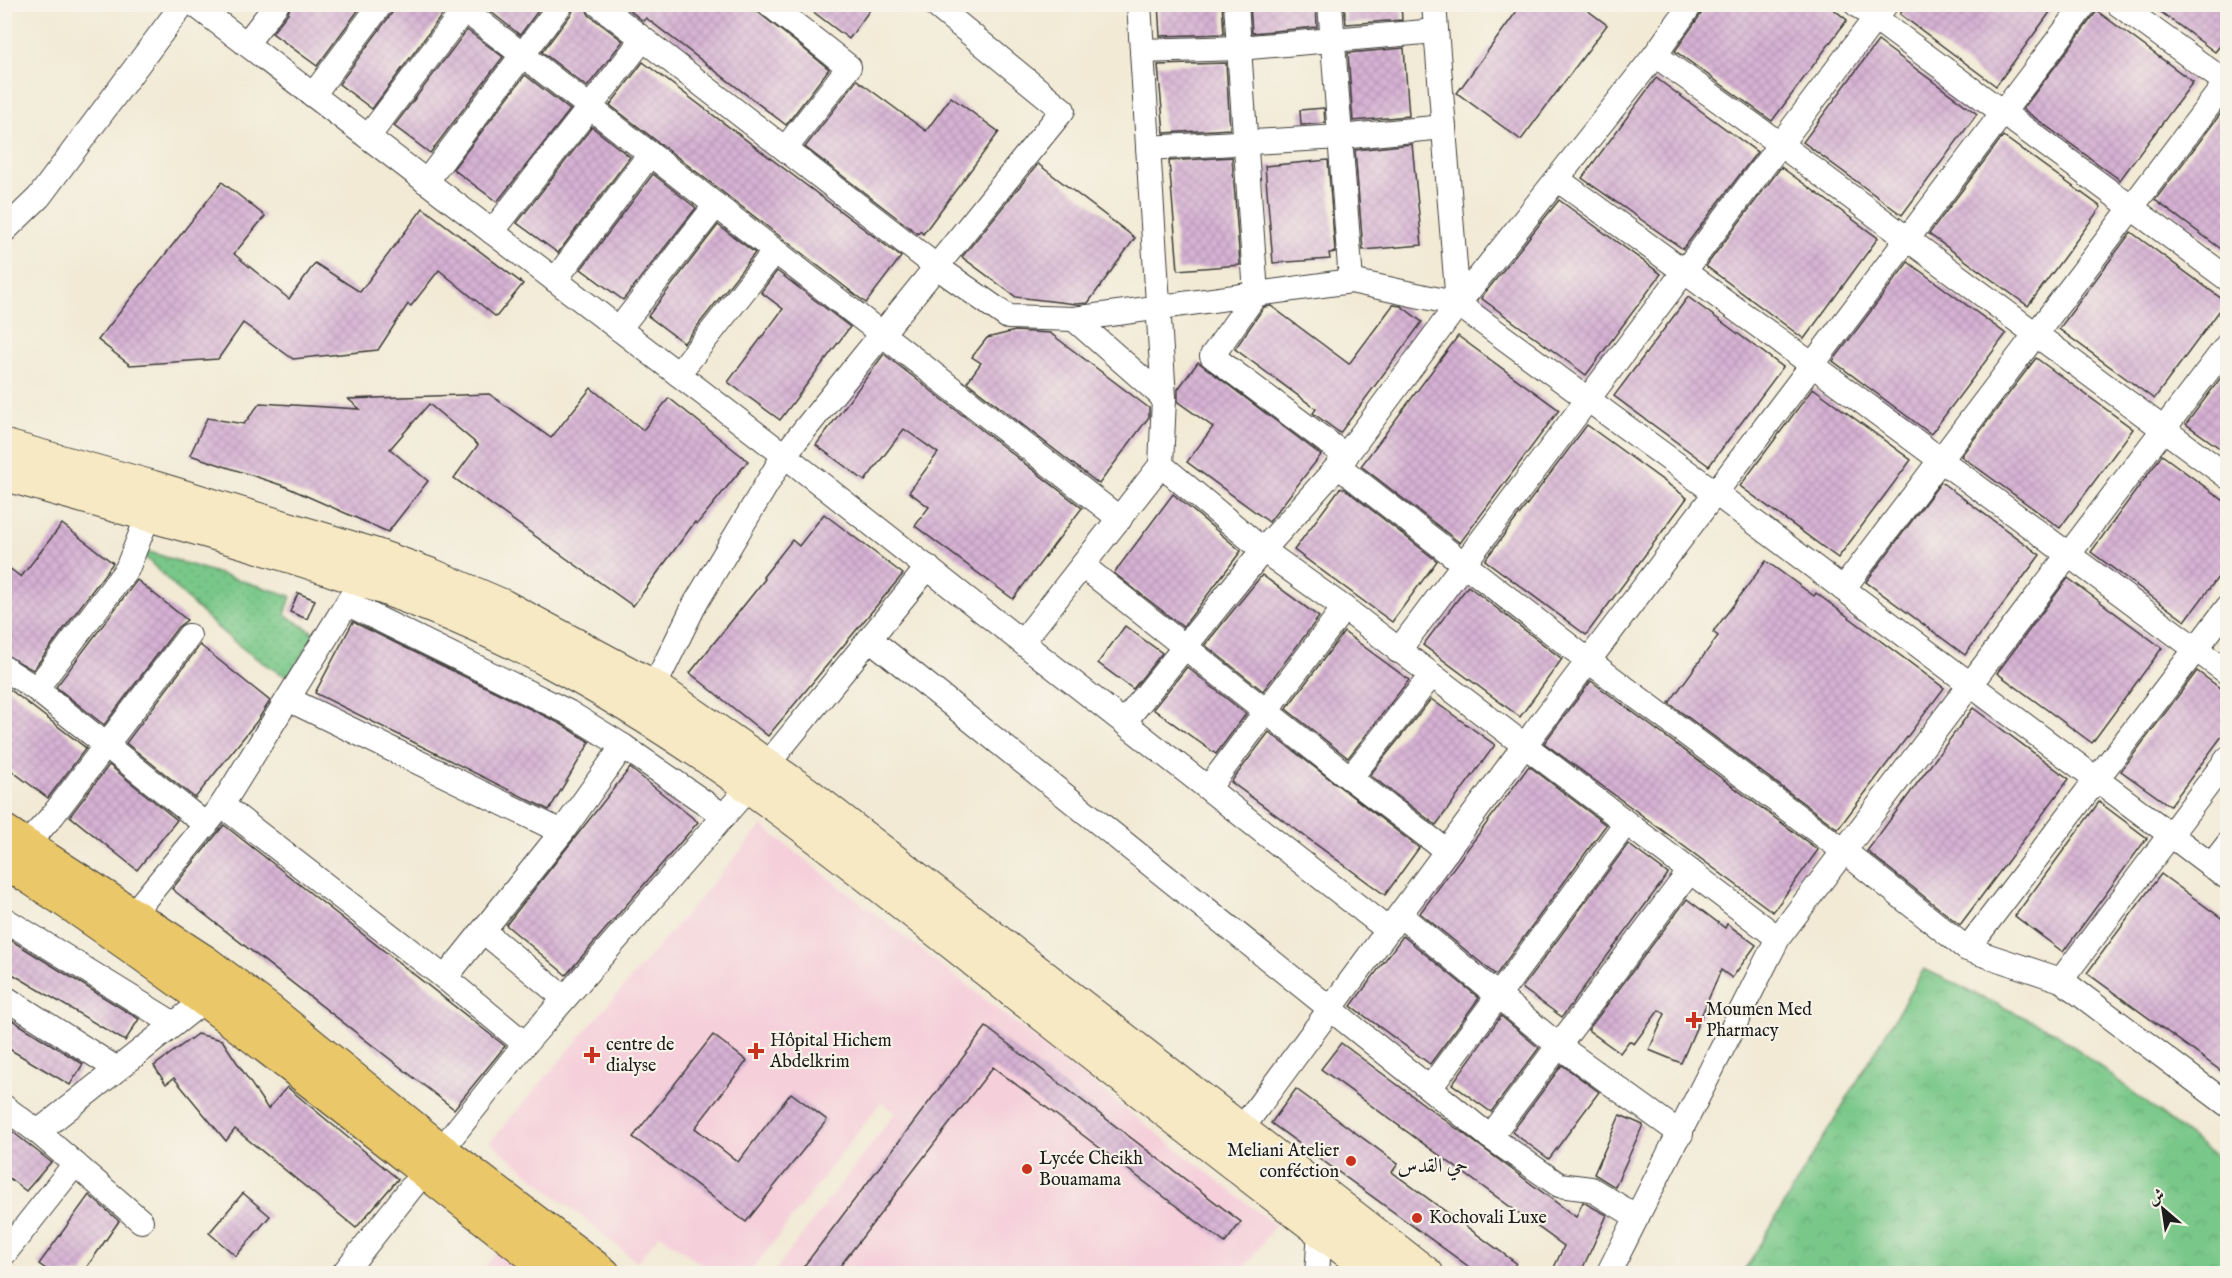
<svg xmlns="http://www.w3.org/2000/svg" width="2232" height="1278" font-family="'IM FELL English',Amiri,serif">
  <defs>
    <pattern id="grass-dots" width="8" height="8" patternUnits="userSpaceOnUse" patternTransform="scale(1.5)"><rect width="8" height="8" fill="#79c889"/><path d="M2 2h.1M6 6h.1" fill="none" stroke="#68ab76" stroke-width="1.8" stroke-linecap="round"/></pattern>
    <pattern id="park-crowns" width="20" height="18" patternUnits="userSpaceOnUse" patternTransform="scale(1.5)"><rect width="20" height="18" fill="#79c889"/><path d="M2 6a3 3 0 1 1 6 0M12 15a3 3 0 1 1 6 0" fill="none" stroke="#68ab76"/></pattern>
    <pattern id="building-cross-hatch" width="8" height="8" patternUnits="userSpaceOnUse" patternTransform="scale(1.5)"><rect width="8" height="8" fill="#d6b1d3"/><path d="M0 0l8 8M0 8l8-8" fill="none" stroke="#b798b5"/></pattern>
  </defs>
  <rect width="100%" height="100%" fill="#f7f3e8"/>
  <filter id="ink" filterUnits="userSpaceOnUse"><feTurbulence type="fractalNoise" baseFrequency=".0167" numOctaves="2"/><feDisplacementMap in="SourceGraphic" scale="12" xChannelSelector="R" yChannelSelector="G"/><feConvolveMatrix kernelMatrix="1 2 1 2 8 2 1 2 1" color-interpolation-filters="sRGB"/></filter>
  <filter id="wash" filterUnits="userSpaceOnUse"><feTurbulence type="fractalNoise" baseFrequency=".008" numOctaves="4" result="noise"/><feDisplacementMap in="SourceGraphic" scale="24" xChannelSelector="R" yChannelSelector="G"/><feGaussianBlur stdDeviation="1.35" result="paint"/><feColorMatrix in="noise" values="0 0 0 0 0 0 0 0 0 0 0 0 0 0 0 0 0 1.4 0 .05"/><feComposite in="paint" operator="in"/></filter>
  <g filter="url(#wash)">
    <rect width="100%" height="100%" fill="#f2ead5"/>
    <g fill="#f5cfda">
      <path d="M762 826 1275 1225 1241 1273H773L896 1112 881 1102 750 1273H713L660 1234 637 1262 490 1142Z"/>
      <path d="M498 1249 530 1274H480Z"/>
    </g>
    <path fill="url(#grass-dots)" stroke="#4a7252" stroke-width="1.5" d="M146 551 291 596 285 615 316 634 288 677C233 650 188 599 144 556Z"/>
    <path fill="url(#park-crowns)" stroke="#4a7252" stroke-width="1.5" d="M1924 969 2055 1032 2227 1165V1273H1743Z"/>
    <g id="blocks">
      <g fill="url(#building-cross-hatch)">
        <path d="M291 4H363L317 66 272 33 288 13Z"/>
        <path d="M395 4H443L445 11 372 109 339 84 392 13Z"/>
        <path d="M481 4H543L520 35Z"/>
        <path d="M575 4H584L589 15 623 41 587 87 542 52 572 13Z"/>
        <path d="M622 4H748L829 69 786 125 646 18 643 21Z"/>
        <path d="M803 4H874L849 39Z"/>
        <path d="M1158 4H1222L1224 34 1160 36Z"/>
        <path d="M1250 4H1316L1317 27 1252 33Z"/>
        <path d="M1344 4H1401L1402 20 1346 24Z"/>
        <path d="M1522 4H1579L1607 25 1521 140 1457 93Z"/>
        <path d="M1708 4H1827L1847 20 1772 121 1675 51Z"/>
        <path d="M1907 4H2056L1996 86 1900 14Z"/>
        <path d="M2150 4H2228V36L2215 52Z"/>
        <path d="M2097 11 2193 82 2120 180 2023 109Z"/>
        <path d="M467 30 503 57 430 153 394 126Z"/>
        <path d="M1878 41 1977 114 1902 215 1803 142Z"/>
        <path d="M1404 48 1409 116 1353 121 1348 53Z"/>
        <path d="M643 62 901 257 866 303 610 105Z"/>
        <path d="M1226 63 1230 129 1164 133 1158 65Z"/>
        <path d="M525 75 570 110 497 202 453 169Z"/>
        <path d="M1656 78 1757 152 1683 249 1582 178Z"/>
        <path d="M857 80 926 131 951 97 999 132 923 234 920 231 918 234 805 147Z"/>
        <path d="M2228 104V254L2155 200Z"/>
        <path d="M1324 108 1325 123 1301 125 1300 110Z"/>
        <path d="M592 127 630 157 558 253 517 223Z"/>
        <path d="M2003 136 2101 207 2028 306 1929 234Z"/>
        <path d="M1412 144 1422 245 1363 250 1355 150Z"/>
        <path d="M1232 157 1240 265 1178 270 1169 161Z"/>
        <path d="M1328 160 1335 252 1329 253 1330 259 1273 263 1265 166Z"/>
        <path d="M1038 164 1135 238 1088 303 1076 304 1016 297 962 257Z"/>
        <path d="M1781 167 1878 238 1804 339 1706 266Z"/>
        <path d="M653 174 696 208 623 300 581 269Z"/>
        <path d="M222 182 265 216 234 254 289 299 315 263 360 292 423 208 523 284 496 317 439 270 411 306 408 304 378 350 293 359 243 323 218 359 130 365 98 340Z"/>
        <path d="M1559 200 1661 274 1586 375 1481 298Z"/>
        <path d="M718 225 755 253 684 343 648 316Z"/>
        <path d="M2131 232 2226 302 2154 399 2059 329Z"/>
        <path d="M1908 262 2006 334 1931 434 1833 361Z"/>
        <path d="M777 271 850 327 780 420 728 382 783 309 761 292Z"/>
        <path d="M1688 297 1783 367 1709 466 1614 396Z"/>
        <path d="M1393 305 1401 306 1422 322 1340 433 1313 413 1316 409 1235 349 1264 307 1271 306 1349 364Z"/>
        <path d="M1015 331 1050 333 1149 408V417L1099 484 967 382 981 363 972 357 987 338Z"/>
        <path d="M1458 336 1559 410 1460 543 1361 466Z"/>
        <path d="M884 354 1082 508 1013 599 915 526 929 507 909 492 938 453 904 429 865 481 816 445Z"/>
        <path d="M2036 358 2133 429 2060 528 1961 456Z"/>
        <path d="M1198 362 1321 455 1269 522 1187 462 1213 427 1178 402V389Z"/>
        <path d="M2228 368V454L2186 424Z"/>
        <path d="M591 388 643 430 669 398 748 461 697 524 695 522 633 606 454 478 478 445 429 404 390 449 428 481 388 532 284 486 190 455 207 418 244 424 260 403 360 409 348 399 489 394 551 438Z"/>
        <path d="M1813 388 1911 460 1838 558 1740 486Z"/>
        <path d="M1587 425 1687 498 1586 635 1485 560Z"/>
        <path d="M2162 455 2228 504V564L2185 621 2091 552Z"/>
        <path d="M1941 482 2040 555 1965 655 1866 582Z"/>
        <path d="M1340 488 1345 489 1437 561 1392 622 1294 550Z"/>
        <path d="M1173 494 1241 551 1183 627 1114 573Z"/>
        <path d="M824 514 903 574 768 736 690 673 765 579 763 577 792 540 799 546Z"/>
        <path d="M62 524 113 563 33 670 4 654V564L21 577Z"/>
        <path d="M1766 561 1814 596 1816 593 1944 688 1838 829 1669 703 1718 636 1713 632Z"/>
        <path d="M1262 575 1319 617 1263 691 1205 645Z"/>
        <path d="M2068 578 2162 648 2092 743 1997 673Z"/>
        <path d="M137 580 187 620 178 627 104 725 56 687Z"/>
        <path d="M1468 586 1562 659 1520 717 1423 645Z"/>
        <path d="M298 593 315 600 307 619 290 612Z"/>
        <path d="M353 622 561 724 590 742 549 810 315 693Z"/>
        <path d="M1125 626 1162 653 1133 689 1098 663Z"/>
        <path d="M1344 632 1409 680 1348 758 1286 709Z"/>
        <path d="M200 645 270 701 257 721 195 798 126 743Z"/>
        <path d="M1187 667 1246 714 1216 754 1153 709Z"/>
        <path d="M2197 671 2228 694V728L2170 806 2121 771Z"/>
        <path d="M1591 681 1818 850 1773 912 1544 743Z"/>
        <path d="M4 685 86 748 48 798 4 765Z"/>
        <path d="M1431 699 1495 745 1436 825 1370 775Z"/>
        <path d="M1973 708 2069 779 1960 925 1867 851Z"/>
        <path d="M1269 732 1419 848 1385 895 1231 782Z"/>
        <path d="M109 765 177 820 137 870 70 816Z"/>
        <path d="M1529 766 1606 825 1496 975 1420 913Z"/>
        <path d="M630 768 698 822 566 975 506 925Z"/>
        <path d="M2099 802 2147 838 2063 952 2015 916Z"/>
        <path d="M224 825 505 1046 454 1109 172 889Z"/>
        <path d="M1628 844 1668 874 1562 1017 1522 988Z"/>
        <path d="M2161 874 2228 923V1076L2087 973Z"/>
        <path d="M1687 899 1725 928 1727 924 1756 945 1732 978 1721 970 1681 1063 1649 1050 1665 1014 1659 1010 1634 1044 1629 1041 1620 1053 1588 1030Z"/>
        <path d="M4 936 139 1019 125 1041 4 969Z"/>
        <path d="M1403 936 1479 998 1430 1064 1351 1006Z"/>
        <path d="M4 1015 83 1064 70 1085 4 1046Z"/>
        <path d="M1501 1016 1539 1048 1491 1112 1452 1084Z"/>
        <path d="M986 1027 1241 1222 1225 1243 993 1067 834 1274H798Z"/>
        <path d="M197 1034 222 1040 268 1109 287 1087 398 1179 356 1228 235 1129 226 1141 174 1078 166 1084 154 1066Z"/>
        <path d="M713 1035 747 1061 695 1128 738 1162 791 1093 827 1120 746 1222 633 1137Z"/>
        <path d="M1341 1043 1576 1217 1583 1202 1607 1215 1580 1274H1551L1564 1246 1321 1069Z"/>
        <path d="M1562 1065 1599 1092 1549 1159 1512 1132Z"/>
        <path d="M1296 1089 1398 1164 1392 1172 1516 1263 1508 1274H1479L1271 1123Z"/>
        <path d="M1620 1115 1643 1125 1615 1187 1594 1174Z"/>
        <path d="M4 1125 51 1162 26 1191 4 1174Z"/>
        <path d="M243 1193 270 1216 236 1256 209 1233Z"/>
        <path d="M89 1195 119 1221 82 1274H53L39 1264Z"/>
      </g>
    </g>
  </g>
  <g filter="url(#ink)">
    <use href="#blocks" fill-opacity="0" stroke="#3c3b38" stroke-width="1.5"/>
    <g fill="none" stroke-linecap="round" stroke-linejoin="round">
      <g stroke="#3c3b38" stroke-width="26">
        <g id="street">
          <path d="M194 4 784 455 1388 930"/>
          <path d="M457 4 1120 519"/>
          <path d="M598 4 937 267 1008 317 1074 319 1351 281 1458 304 1717 494 2228 878"/>
          <path d="M769 4 849 67 785 149"/>
          <path d="M1236 4 1256 294 1212 356 1346 456"/>
          <path d="M1330 4 1351 281"/>
          <path d="M1434 4 1458 304"/>
          <path d="M1856 4 2228 279"/>
          <path d="M2118 4 2228 84"/>
          <path d="M246 44 277 4"/>
          <path d="M1142 51 1239 48 1436 31"/>
          <path d="M1655 55 1781 145 2228 477"/>
          <path d="M313 95 381 4"/>
          <path d="M368 137 464 10"/>
          <path d="M1148 148 1340 137 1444 127"/>
          <path d="M1557 179 1814 366 2228 673"/>
          <path d="M426 182 561 4"/>
          <path d="M4 231 39 197 183 4"/>
          <path d="M492 232 643 39"/>
          <path d="M555 280 650 154"/>
          <path d="M1074 319 1164 398"/>
          <path d="M619 329 716 205"/>
          <path d="M678 374 775 251"/>
          <path d="M1161 465 1263 550 1344 608 1778 938"/>
          <path d="M1338 466 1590 662 1844 851 1967 949 2061 980 2228 1105"/>
          <path d="M1083 566 1350 778 1447 851"/>
          <path d="M1843 589 2228 80"/>
          <path d="M348 604 568 712 623 746 724 816"/>
          <path d="M870 639 1490 1137 1559 1185 1591 1189 1637 1217"/>
          <path d="M1023 641 1161 465 1164 398 1139 4"/>
          <path d="M1398 651 1886 4"/>
          <path d="M4 668 36 689 206 825"/>
          <path d="M654 687 695 604 784 455 1063 110 934 4"/>
          <path d="M36 689 127 569 148 516"/>
          <path d="M288 699 562 832"/>
          <path d="M1125 721 1263 550 1338 466 1458 304 1655 55 1691 4"/>
          <path d="M1350 778 1431 676"/>
          <path d="M1209 787 1344 608"/>
          <path d="M222 805 445 978 525 1044"/>
          <path d="M26 845 53 815 189 636"/>
          <path d="M2211 866 2228 844"/>
          <path d="M132 915 222 805 369 568"/>
          <path d="M1400 915 1559 1046 1681 1134"/>
          <path d="M4 919 174 1024"/>
          <path d="M483 931 564 998"/>
          <path d="M1967 949 2228 607"/>
          <path d="M445 978 562 832 623 746"/>
          <path d="M2061 980 2228 758"/>
          <path d="M4 997 117 1069"/>
          <path d="M1430 1088 1626 823"/>
          <path d="M4 1107 38 1132 141 1221"/>
          <path d="M38 1132 206 999"/>
          <path d="M1490 1137 1690 871"/>
          <path d="M1232 1142 1524 746 2085 4"/>
          <path d="M4 1254 75 1164"/>
          <path d="M343 1274 525 1044 749 787 928 567"/>
          <path d="M1317 1274 1320 1231"/>
          <path d="M1608 1274 1778 938 2228 344"/>
        </g>
      </g>
      <g stroke="#3c3b38" stroke-width="35">
        <g id="secondary">
          <path d="M4 446 152 487 375 555 431 575 503 606 654 687 805 792 1427 1274"/>
          <path d="M4 474C189 528 383 571 553 663 706 745 841 854 975 961 1108 1066 1242 1171 1377 1274"/>
        </g>
      </g>
      <g stroke="#3c3b38" stroke-width="35">
        <g id="primary">
          <path d="M4 831 205 962 270 1011 440 1149 604 1274"/>
          <path d="M4 861C199 984 374 1134 556 1274"/>
        </g>
      </g>
      <use href="#street" stroke="#fff" stroke-width="24"/>
      <use href="#secondary" stroke="#f7e9c3" stroke-width="33"/>
      <use href="#primary" stroke="#eac769" stroke-width="33"/>
    </g>
  </g>
  <g fill="#c8321e" stroke="#f7f3e8" stroke-width="2">
    <path d="M1691 1011h6v6h6v6h-6v6h-6v-6h-6v-6h6z"/>
    <path d="M753 1042h6v6h6v6h-6v6h-6v-6h-6v-6h6z"/>
    <path d="M589 1046h6v6h6v6h-6v6h-6v-6h-6v-6h6z"/>
    <circle cx="1351" cy="1161" r="6"/>
    <circle cx="1027" cy="1169" r="6"/>
    <circle cx="1417" cy="1218" r="6"/>
  </g>
  <g text-anchor="middle" dominant-baseline="central" stroke-width="4.5" stroke-linejoin="round" paint-order="stroke">
    <g font-size="18" fill="#1c1c1c" stroke="#f7f3e8" text-anchor="start">
      <text x="1706" y="1010">Moumen Med<tspan x="1706" dy="21">Pharmacy</tspan></text>
      <text x="770" y="1041">Hôpital Hichem<tspan x="770" dy="21">Abdelkrim</tspan></text>
      <text x="606" y="1045">centre de<tspan x="606" dy="21">dialyse</tspan></text>
      <text x="1339" y="1151" text-anchor="end">Meliani Atelier<tspan x="1339" dy="21">conféction</tspan></text>
      <text x="1039" y="1159">Lycée Cheikh<tspan x="1039" dy="21">Bouamama</tspan></text>
      <text x="1429" y="1218">Kochovali Luxe</text>
    </g>
    <g font-size="20" fill="#1c1c1c" stroke="#f7f3e8">
      <text x="1433" y="1166">حي القدس</text>
    </g>
  </g>
  <rect width="2232" height="1278" fill="none" stroke="#f7f3e8" stroke-width="24"/>
  <g transform="translate(2163 1209) rotate(331)" stroke="#f7f3e8" stroke-width="4.5" paint-order="stroke">
  <path d="M0-4.5L10 22L0 15L-10 22Z" fill="#1c1c1c"/>
  <text y="-9" font-size="16" font-weight="bold" text-anchor="middle" fill="#1c1c1c">ش</text>
  </g>
</svg>
